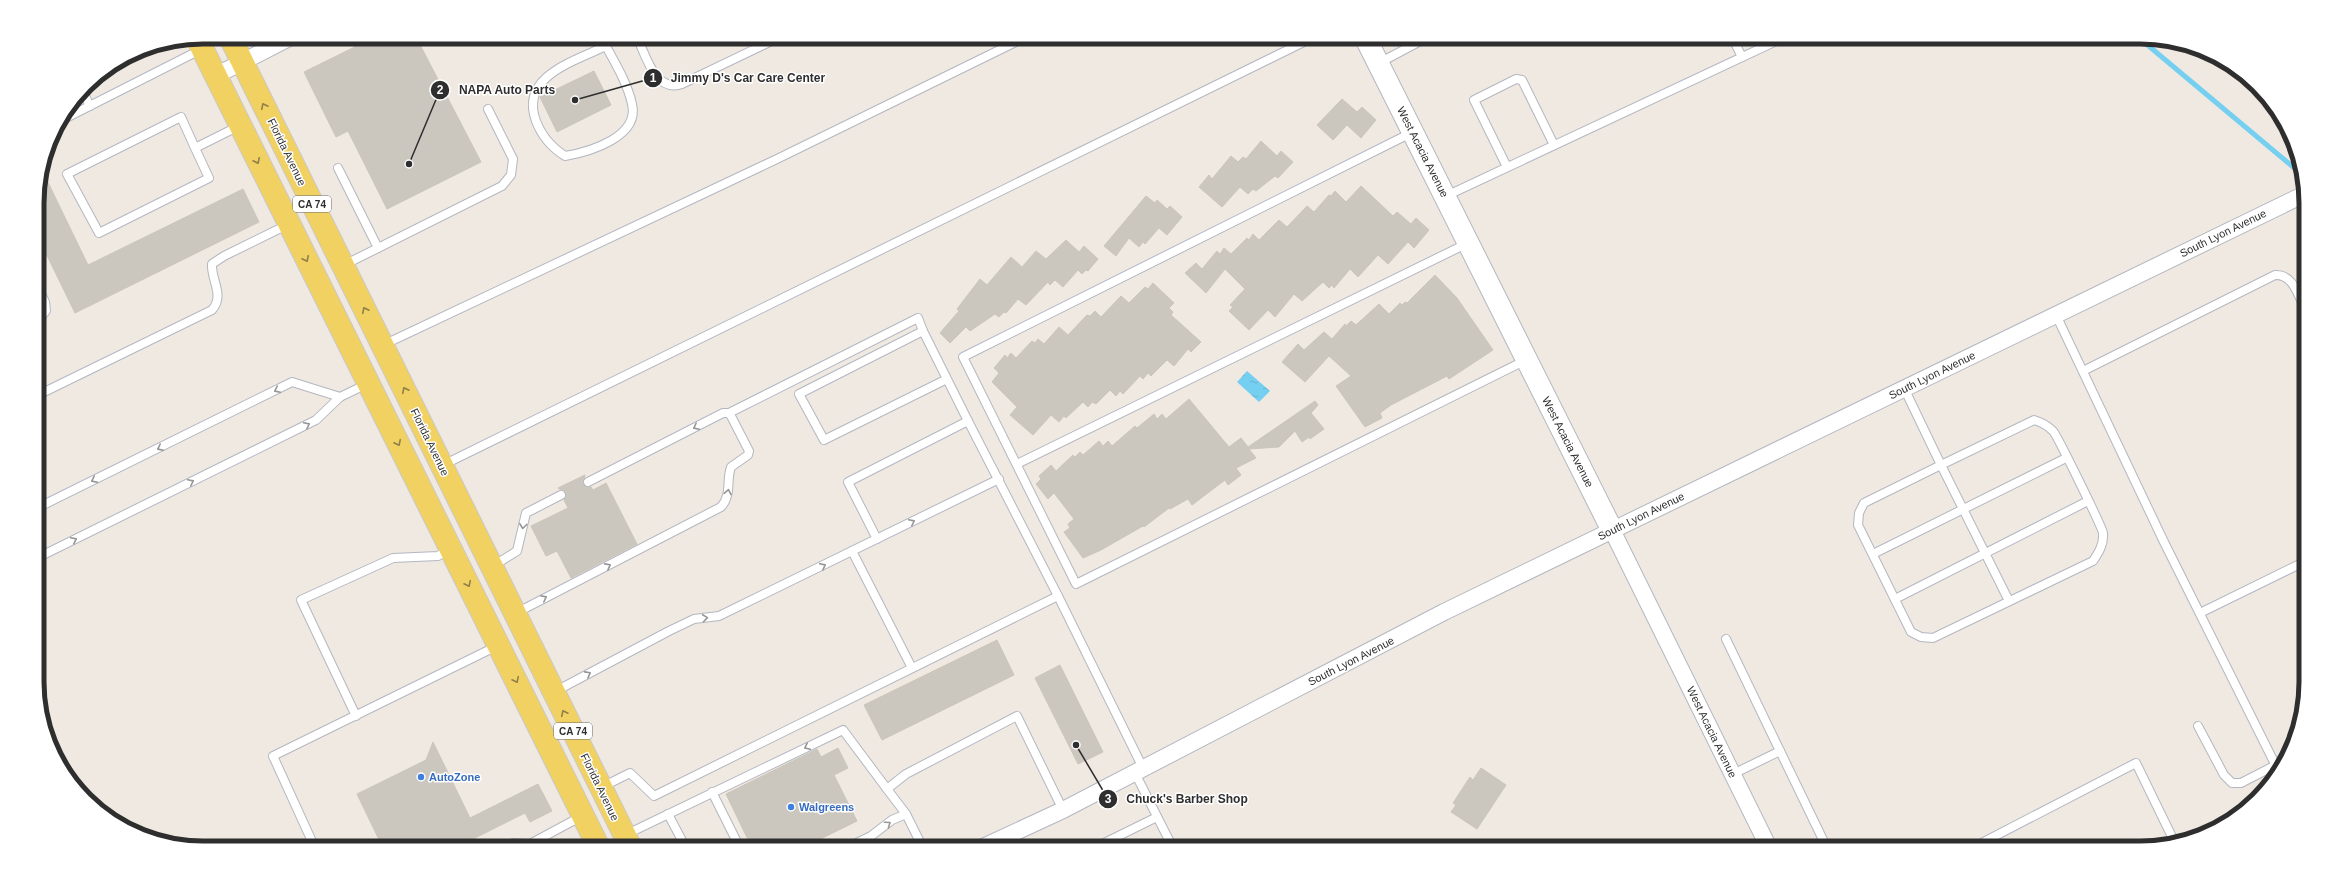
<svg xmlns="http://www.w3.org/2000/svg" width="2343" height="885" font-family="Helvetica,sans-serif">
  <defs>
    <pattern id="water-ripples" width="26" height="14" patternUnits="userSpaceOnUse"><rect width="26" height="14" fill="#75cff0"/><path d="M2 4q2-2 4 0t4 0M15 11q2-2 4 0t4 0" fill="none" stroke="#66b2ce"/></pattern>
  </defs>
  <rect width="100%" height="100%" fill="#efe9e1"/>
  <path fill="url(#water-ripples)" d="M1247 371 1270 391 1259 402 1237 382Z"/>
  <g fill="none" stroke-linecap="round" stroke-linejoin="round">
    <path stroke="#75cff0" stroke-width="5" d="M2138 37 2299 172"/>
  </g>
  <g fill="#cbc7bf" stroke="#cbc5ba">
    <path d="M375 37H416L481 162 387 209 348 131 336 137 304 72Z"/>
    <path d="M594 71 611 105 557 132 540 97Z"/>
    <path d="M1342 99 1357 112 1362 107 1376 120 1361 138 1347 125 1333 140 1317 125Z"/>
    <path d="M1261 141 1277 156 1281 151 1293 162 1278 178 1275 176 1256 191 1253 189 1248 194 1240 187 1222 207 1199 187 1209 175 1212 179 1231 156 1238 162 1243 157 1246 159Z"/>
    <path d="M43 172 88 265 243 189 259 222 75 313 38 237 37 192Z"/>
    <path d="M1361 186 1393 216 1397 212 1411 224 1416 218 1429 230 1414 248 1408 242 1388 264 1378 255 1358 277 1350 269 1334 288 1332 285 1329 288 1323 282 1302 301 1294 294 1275 317 1268 310 1249 330 1229 311 1233 307 1230 305 1245 289 1225 269 1206 293 1185 273 1196 263 1202 269 1217 251 1220 254 1224 248 1231 254 1247 238 1249 240 1253 234 1259 240 1279 220 1287 227 1307 206 1314 212 1329 195 1331 196 1335 191 1346 202Z"/>
    <path d="M1146 196 1155 203 1157 200 1167 209 1170 206 1182 217 1167 235 1159 228 1145 244 1143 242 1139 247 1129 238 1116 256 1104 246Z"/>
    <path d="M1066 240 1079 252 1084 246 1098 259 1088 271 1086 270 1082 274 1078 270 1063 287 1055 280 1050 285 1048 282 1026 305 1018 299 1006 313 1004 312 999 317 995 314 970 331 966 327 950 343 940 333 959 311 957 309 980 279 987 285 1011 257 1022 267 1036 251 1046 259Z"/>
    <path d="M1435 275 1457 298 1493 350 1449 379 1447 376 1391 405 1380 413 1382 418 1365 427 1336 386 1351 376 1329 356 1305 382 1282 362 1298 344 1304 350 1324 332 1332 339 1345 324 1346 326 1351 321 1356 325 1379 304 1389 314 1400 303 1402 305 1405 302 1407 303Z"/>
    <path d="M1153 283 1174 303 1169 308 1173 312 1171 315 1201 342 1191 352 1188 349 1174 366 1167 360 1151 376 1148 373 1143 379 1140 376 1123 394 1120 391 1116 396 1110 390 1096 404 1092 402 1088 407 1083 402 1066 418 1064 416 1059 422 1051 415 1033 435 1010 415 1017 407 992 382 999 373 994 368 1005 355 1007 358 1011 353 1016 358 1032 341 1035 343 1038 339 1044 344 1059 327 1068 335 1087 315 1090 316 1095 311 1101 317 1121 296 1129 303 1145 287 1148 289Z"/>
    <path d="M1189 399 1229 447 1241 438 1248 447 1315 401 1318 405 1311 413 1324 429 1310 439 1309 437 1302 442 1295 431 1279 447 1249 449 1256 458 1236 468 1241 475 1228 485 1225 480 1192 505 1188 499 1170 509 1169 508 1144 527 1143 526 1101 550 1083 558 1064 532 1070 528 1068 524 1074 519 1054 493 1048 499 1036 484 1041 479 1039 476 1051 465 1056 471 1073 455 1075 457 1080 452 1083 455 1099 441 1103 446 1108 441 1112 446 1135 426 1137 428 1154 414 1157 419 1162 414 1166 419Z"/>
    <path d="M585 475 583 484 587 487H591L593 490 606 483 637 544 571 578 557 551 546 556 531 526 568 508 564 500 566 493 558 488Z"/>
    <path d="M997 640 1014 675 882 740 864 705Z"/>
    <path d="M1060 665 1103 752 1078 764 1035 678Z"/>
    <path d="M433 742 470 818 538 784 552 811 530 822 525 813 455 848H383L357 794 426 760Z"/>
    <path d="M838 748 848 768 834 775 857 821 802 848H752L726 794 817 749 821 757Z"/>
    <path d="M1481 768 1506 785 1477 829 1451 812 1456 805 1453 803 1470 777 1473 780Z"/>
  </g>
  <g fill="none" stroke-linecap="round" stroke-linejoin="round">
    <g stroke="#b4b7c1" stroke-width="10">
      <g id="service">
        <path d="M601 37C612 58 627 81 632 104 640 137 589 152 565 156 551 147 542 137 536 121 519 76 575 61 606 46"/>
        <path d="M637 37C646 56 655 93 682 84L780 37"/>
        <path d="M1732 37 1742 57"/>
        <path d="M1379 63 1428 37"/>
        <path d="M83 92 90 106"/>
        <path d="M62 120 202 49"/>
        <path d="M1413 132 963 357 1076 584 1526 360"/>
        <path d="M195 148 209 178 99 233 67 174 181 117 195 148 239 126"/>
        <path d="M1507 167 1474 100 1516 79 1522 80 1554 145"/>
        <path d="M338 168 378 248"/>
        <path d="M1446 196 1785 37"/>
        <path d="M344 265 502 186 511 175 513 159 488 109"/>
        <path d="M38 287 45 302 46 311 38 321"/>
        <path d="M2056 315 2164 542 2278 770"/>
        <path d="M383 345 777 159 1026 37"/>
        <path d="M2083 371 2275 275C2293 274 2298 295 2305 309"/>
        <path d="M947 379 824 440 799 394 923 331 968 421"/>
        <path d="M1904 388 1941 465 2034 420C2041 422 2047 425 2053 431 2057 435 2102 527 2103 533 2104 544 2099 552 2093 561L1933 638 1921 637 1911 632 1858 525 1859 513 1864 503 1941 465 2009 601"/>
        <path d="M38 395 212 310C225 295 211 281 212 264L224 256 289 224"/>
        <path d="M729 413 918 318 923 331"/>
        <path d="M1017 464 1468 243"/>
        <path d="M443 465 1314 37"/>
        <path d="M39 507 292 382 340 397"/>
        <path d="M877 539 848 482 968 421 1058 596"/>
        <path d="M852 551 912 668"/>
        <path d="M1873 554 2066 458"/>
        <path d="M39 557 316 420 340 397 367 384"/>
        <path d="M493 566 517 551 526 513 561 495"/>
        <path d="M1895 599 2088 501"/>
        <path d="M516 613 721 507C732 495 726 481 731 467L748 455 749 451 731 416 729 413H723L588 482"/>
        <path d="M2200 613 2306 561"/>
        <path d="M1726 639 1780 751"/>
        <path d="M554 692 669 631 694 619 719 616 999 479"/>
        <path d="M356 716 301 600 393 558 438 556 450 549"/>
        <path d="M2198 726 2224 775 2232 783H2241L2276 765"/>
        <path d="M1135 773 1173 848"/>
        <path d="M1733 774 1780 751 1827 848"/>
        <path d="M602 787 630 773 654 796 1058 596 1143 768"/>
        <path d="M712 792 740 848"/>
        <path d="M668 814 686 848"/>
        <path d="M625 835 843 730 887 789"/>
        <path d="M315 848 273 756 497 646"/>
        <path d="M503 848 513 843 530 844 582 816"/>
        <path d="M846 848 871 836 892 820 906 814"/>
        <path d="M923 848 906 814 887 789 906 774 1017 716 1063 810"/>
        <path d="M1094 848 1157 817"/>
        <path d="M1972 848 2136 763 2175 843"/>
      </g>
    </g>
    <g stroke="#b4b7c1" stroke-width="18">
      <g id="minor">
        <path d="M215 76 291 37"/>
        <path d="M1612 530 1769 848"/>
        <path d="M981 848 1063 810 1444 612 2305 194"/>
      </g>
    </g>
    <g stroke="#b4b7c1" stroke-width="23">
      <path id="tertiary" d="M1365 37 1612 530"/>
    </g>
    <g stroke="#c9c9c9" stroke-width="24">
      <g id="primary">
        <path d="M230 37 631 848"/>
        <path d="M197 38 599 848"/>
      </g>
    </g>
    <use href="#service" stroke="#fff" stroke-width="8"/>
    <use href="#minor" stroke="#fff" stroke-width="16"/>
    <use href="#tertiary" stroke="#fff" stroke-width="21"/>
    <use href="#primary" stroke="#f2d163" stroke-width="22"/>
  </g>
  <defs><path id="oneway-chevron" d="M-2-3.5L2.5 0L-2 3.5" fill="none" stroke-width="1.6" stroke-linecap="round" stroke-linejoin="round"/></defs>
  <g stroke="#908048">
    <use href="#oneway-chevron" transform="translate(264 106) rotate(-116)"/>
    <use href="#oneway-chevron" transform="translate(257 161) rotate(64)"/>
    <use href="#oneway-chevron" transform="translate(306 259) rotate(64)"/>
    <use href="#oneway-chevron" transform="translate(365 310) rotate(-116)"/>
    <use href="#oneway-chevron" transform="translate(405 390) rotate(-116)"/>
    <use href="#oneway-chevron" transform="translate(398 443) rotate(64)"/>
    <use href="#oneway-chevron" transform="translate(468 584) rotate(64)"/>
    <use href="#oneway-chevron" transform="translate(516 680) rotate(64)"/>
    <use href="#oneway-chevron" transform="translate(564 713) rotate(-116)"/>
  </g>
  <g stroke="#969696">
    <use href="#oneway-chevron" transform="translate(277 390) rotate(154)"/>
    <use href="#oneway-chevron" transform="translate(307 425) rotate(-27)"/>
    <use href="#oneway-chevron" transform="translate(696 427) rotate(153)"/>
    <use href="#oneway-chevron" transform="translate(160 448) rotate(153)"/>
    <use href="#oneway-chevron" transform="translate(94 480) rotate(154)"/>
    <use href="#oneway-chevron" transform="translate(191 482) rotate(-26)"/>
    <use href="#oneway-chevron" transform="translate(728 492) rotate(-79)"/>
    <use href="#oneway-chevron" transform="translate(912 522) rotate(-26)"/>
    <use href="#oneway-chevron" transform="translate(523 526) rotate(97)"/>
    <use href="#oneway-chevron" transform="translate(74 540) rotate(-26)"/>
    <use href="#oneway-chevron" transform="translate(608 566) rotate(-28)"/>
    <use href="#oneway-chevron" transform="translate(823 566) rotate(-27)"/>
    <use href="#oneway-chevron" transform="translate(544 598) rotate(-27)"/>
    <use href="#oneway-chevron" transform="translate(705 618) rotate(-8)"/>
    <use href="#oneway-chevron" transform="translate(588 674) rotate(-28)"/>
    <use href="#oneway-chevron" transform="translate(807 747) rotate(155)"/>
    <use href="#oneway-chevron" transform="translate(888 824) rotate(-35)"/>
  </g>
  <g fill="#3f7fe0" stroke="#fff" stroke-width="1.5">
    <circle cx="421" cy="777" r="4"/>
    <circle cx="791" cy="807" r="4"/>
  </g>
  <g text-anchor="middle" dominant-baseline="central" stroke-width="3" stroke-linejoin="round" paint-order="stroke">
    <g fill="#fff" stroke="#6d6d6d" stroke-width="1">
      <rect x="293" y="196" width="38" height="16" rx="3"/>
      <rect x="554" y="723" width="38" height="16" rx="3"/>
    </g>
    <g font-size="10" font-weight="bold" fill="#2e2e2e">
      <text x="312" y="204">CA 74</text>
      <text x="573" y="731">CA 74</text>
    </g>
    <g font-size="11" fill="#2e2e2e" stroke="#fff">
      <text transform="translate(287 152) rotate(64)">Florida Avenue</text>
      <text transform="translate(1423 152) rotate(63)">West Acacia Avenue</text>
      <text transform="translate(2223 233) rotate(-26)">South Lyon Avenue</text>
      <text transform="translate(1932 375) rotate(-26)">South Lyon Avenue</text>
      <text transform="translate(430 442) rotate(64)">Florida Avenue</text>
      <text transform="translate(1568 442) rotate(63)">West Acacia Avenue</text>
      <text transform="translate(1641 516) rotate(-26)">South Lyon Avenue</text>
      <text transform="translate(1351 661) rotate(-27)">South Lyon Avenue</text>
      <text transform="translate(1712 732) rotate(64)">West Acacia Avenue</text>
      <text transform="translate(600 787) rotate(64)">Florida Avenue</text>
    </g>
    <g font-size="11" font-weight="bold" fill="#366cbe" stroke="#fff" text-anchor="start">
      <text x="429" y="777">AutoZone</text>
      <text x="799" y="807">Walgreens</text>
    </g>
  </g>
  <path d="M0 0H2343V885H0ZM203 44H2140A159 159 0 0 1 2299 203V682A159 159 0 0 1 2140 841H203A159 159 0 0 1 44 682V203A159 159 0 0 1 203 44Z" fill="#fff" fill-rule="evenodd"/>
  <path fill="none" stroke="#2e2e2e" stroke-width="5" d="M203 44H2140A159 159 0 0 1 2299 203V682A159 159 0 0 1 2140 841H203A159 159 0 0 1 44 682V203A159 159 0 0 1 203 44Z"/>
  <path fill="none" stroke="#2e2e2e" stroke-width="1.5" d="M575 100L653 78M409 164L440 90M1076 745L1108 799"/>
  <g fill="#2e2e2e" stroke="#fff" stroke-width="1.5">
    <circle cx="575" cy="100" r="4"/>
    <circle cx="409" cy="164" r="4"/>
    <circle cx="1076" cy="745" r="4"/>
    <circle cx="653" cy="78" r="10"/>
    <circle cx="440" cy="90" r="10"/>
    <circle cx="1108" cy="799" r="10"/>
  </g>
  <g font-size="12" text-anchor="middle" font-weight="bold" fill="#fff">
    <text x="653" y="82">1</text>
    <text x="440" y="94">2</text>
    <text x="1108" y="803">3</text>
  </g>
  <g font-size="12" text-anchor="middle" font-weight="bold" fill="#2e2e2e" stroke="#fff" stroke-width="3" stroke-linejoin="round" paint-order="stroke">
    <text x="748" y="82">Jimmy D's Car Care Center</text>
    <text x="507" y="94">NAPA Auto Parts</text>
    <text x="1187" y="803">Chuck's Barber Shop</text>
  </g>
</svg>
